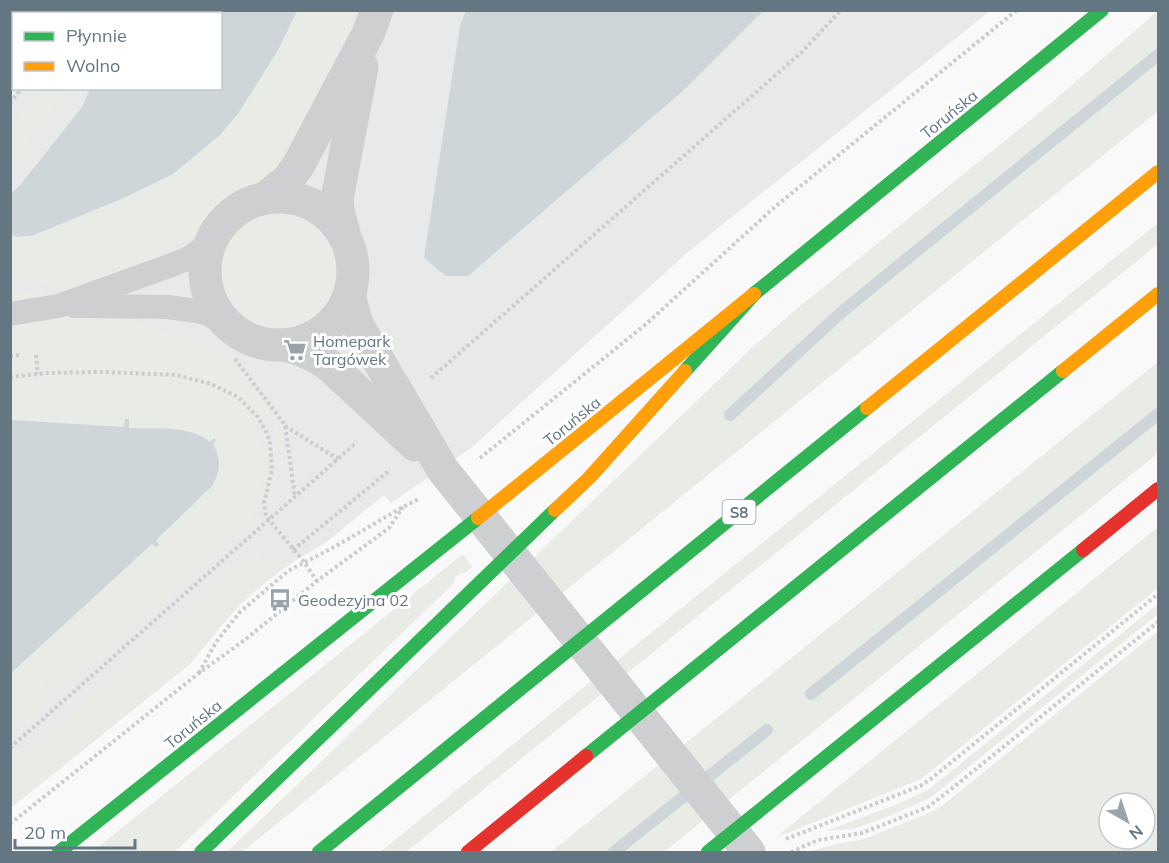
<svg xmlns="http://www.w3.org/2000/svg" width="1169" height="863" font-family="Mulish,sans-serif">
  <rect width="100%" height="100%" fill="#f9f9f9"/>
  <path fill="#e8e9e9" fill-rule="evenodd" d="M11 11H990L688 252 471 448 391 503 384 495 328 541 295 561 268 572 11 798ZM14 14H220V88H14Z"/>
  <g fill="#e8ebe6" fill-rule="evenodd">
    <path d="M297 11H379L286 155 258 189C270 188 283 185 295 187 314 190 333 201 345 216 407 293 314 394 233 342 228 338 223 333 219 329 199 310 193 280 197 253 198 246 202 239 204 232L86 293 11 275 10 234 16 237 34 235 126 197 173 174 220 135 277 52Z"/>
    <path d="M1158 11V111L242 852H227L755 345 800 306 1038 114Z"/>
    <path d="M40 89H65L47 118 11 162V125L22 113Z"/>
    <path d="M1158 223V244L406 852H380Z"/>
    <path d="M11 288 56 299 11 308Z"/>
    <path d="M73 310 101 313 210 346C223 352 231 363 240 374 261 398 284 425 284 459 284 466 282 474 281 482L279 481C282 456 279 435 266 414L253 423 262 445 264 462 263 477 253 520 59 691 48 678 43 682 54 695 11 733V673L152 543 156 547 159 544 156 541 212 486 218 453 213 444 214 438 210 442C191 425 154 429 129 428L125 419 124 427 11 420V363L17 362 15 349H11V321Z"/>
    <path d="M1158 362V453L664 852H551Z"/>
    <path d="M1158 527V588L921 779 775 838Z"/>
    <path d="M256 550 272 569 290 555 295 561C276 574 253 591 237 608 220 626 206 647 189 665L11 808V763L20 757Z"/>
    <path d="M463 554 472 567 465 573 460 574 455 577 454 583 175 852H92Z"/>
    <path d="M1158 604V614L930 798 889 816 854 829 826 831 895 805 928 790Z"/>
    <path d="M1158 631V852H808L836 844 861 840 922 816 942 806ZM1109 803H1145V839H1109Z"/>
  </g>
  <g fill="#ced6d9">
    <path d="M118 10 297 11 277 52 237 115 220 135 173 174 126 197 34 235 16 237 11 234V194L21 184 82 107 90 89 220 88V14L117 13Z"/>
    <path d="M466 11V10L763 11 684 90 468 276H446L424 258 460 26Z"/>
    <path d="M125 419H129V428C155 429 190 425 210 442L214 438 216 440 213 444C222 461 220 470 212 486L156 540 159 545 156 547 152 544 11 673V420L124 427Z"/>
  </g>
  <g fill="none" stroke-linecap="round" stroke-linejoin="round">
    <g stroke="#ced6d9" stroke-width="12">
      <path d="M730 415 844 310 1158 55"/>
      <path d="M811 694 1158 414"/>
      <path d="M614 852 767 730"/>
    </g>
    <g stroke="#cbcccd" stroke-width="4" stroke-dasharray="3 3" stroke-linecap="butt">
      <path d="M61 14 62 10"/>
      <path d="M10 103 22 88"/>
      <path d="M36 355 38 374"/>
      <path d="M10 356 19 355"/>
      <path d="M235 359 285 425 295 497"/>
      <path d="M10 377 47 373 103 372 176 375 211 384 238 397 258 417 268 435 270 444 272 470 264 503 266 516 304 562 317 581"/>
      <path d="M431 378 803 51 841 10"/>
      <path d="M285 426 338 459"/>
      <path d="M480 458 645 325 776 206 1017 10"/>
      <path d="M293 550 390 470"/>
      <path d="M199 673 216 642 240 612 288 571 336 546 403 507 419 499"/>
      <path d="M10 748 357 442"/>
      <path d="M10 824 199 673 246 639 317 581 389 528 403 507"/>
      <path d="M786 839 920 786 932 778 1158 594"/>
      <path d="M791 852 818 840 862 833 928 807 945 794 1158 622"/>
    </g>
    <g stroke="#cecfd0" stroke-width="24">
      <path d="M75 306 168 307 197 311 208 314 231 327"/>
      <path d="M10 314 58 306 172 265 191 257 207 245 213 237"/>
    </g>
    <g stroke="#cecfd0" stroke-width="33">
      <circle cx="279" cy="271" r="74"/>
      <path d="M265 198 288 180 298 166 368 34 377 10"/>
      <path d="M345 237 338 211 337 199 362 67"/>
      <path d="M351 287 350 299 357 324 443 470 749 852"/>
      <path d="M282 345C301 348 315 355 330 366L415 445"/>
    </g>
    <g stroke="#30b455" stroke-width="14">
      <path d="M754 294 1102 10"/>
      <path d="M685 371 756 292"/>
      <path d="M586 756 1063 371"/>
      <path d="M59 852 478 518"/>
      <path d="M201 852 555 510"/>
      <path d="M319 852 867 408"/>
      <path d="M708 852 1083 550"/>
    </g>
    <g stroke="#ff9f0a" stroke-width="14">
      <path d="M1063 371 1158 294"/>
      <path d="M867 408 1158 172"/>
      <path d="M555 510 589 478 685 371"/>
      <path d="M478 518 754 294"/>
    </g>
    <g stroke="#e5322d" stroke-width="14">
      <path d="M1083 550 1158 489"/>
      <path d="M468 852 586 756"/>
    </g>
  </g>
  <defs>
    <g id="supermarket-bare" transform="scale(1.8)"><path d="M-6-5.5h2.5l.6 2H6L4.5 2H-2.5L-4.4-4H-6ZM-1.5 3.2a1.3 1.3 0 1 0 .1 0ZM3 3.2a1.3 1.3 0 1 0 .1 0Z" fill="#99a4ac" stroke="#fff" stroke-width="2.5" paint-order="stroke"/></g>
    <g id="bus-bare" transform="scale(1.8)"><path d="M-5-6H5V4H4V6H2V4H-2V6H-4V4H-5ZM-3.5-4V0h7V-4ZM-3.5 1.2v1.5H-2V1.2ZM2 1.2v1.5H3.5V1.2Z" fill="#99a4ac" stroke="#fff" stroke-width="2.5" paint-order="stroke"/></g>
  </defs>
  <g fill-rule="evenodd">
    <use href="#supermarket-bare" x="295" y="350"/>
    <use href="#bus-bare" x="280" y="600"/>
  </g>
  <g text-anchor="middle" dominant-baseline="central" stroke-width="6" stroke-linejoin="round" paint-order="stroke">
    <rect fill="#fff" stroke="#939fa8" stroke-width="1.5" x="722.5" y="500" width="33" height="24" rx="4.5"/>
    <g font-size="15" font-weight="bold" fill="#657683">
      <text x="739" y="512">S8</text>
    </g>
    <g font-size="16" fill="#657683" stroke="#fff">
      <text transform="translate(949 114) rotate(-39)">Toruńska</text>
      <text transform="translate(572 421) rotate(-39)">Toruńska</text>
      <text transform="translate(193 724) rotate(-39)">Toruńska</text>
    </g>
    <g font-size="16" fill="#657683" stroke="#fff" text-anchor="start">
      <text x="313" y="341">Homepark<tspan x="313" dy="18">Targówek</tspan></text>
      <text x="298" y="600">Geodezyjna 02</text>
    </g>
  </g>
  <rect width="1169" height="863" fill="none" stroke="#657683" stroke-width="24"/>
  <rect x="12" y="12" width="210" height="78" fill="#ffffff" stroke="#c1c8cd" stroke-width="1.5"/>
  <rect x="24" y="32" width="30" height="9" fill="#30b455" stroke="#c1c8cd" stroke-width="1.5"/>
  <text x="66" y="42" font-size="18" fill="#657683">Płynnie</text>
  <rect x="24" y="62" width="30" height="9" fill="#ff9f0a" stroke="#c1c8cd" stroke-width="1.5"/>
  <text x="66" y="72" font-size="18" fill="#657683">Wolno</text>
  <g transform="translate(1127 821) rotate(141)"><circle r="28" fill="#ffffff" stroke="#c1c8cd" stroke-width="1.5"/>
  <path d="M0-4.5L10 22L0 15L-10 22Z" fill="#99a4ac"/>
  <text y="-9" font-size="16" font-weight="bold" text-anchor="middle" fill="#657683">N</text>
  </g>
  <path d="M15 839v9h120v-9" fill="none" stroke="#657683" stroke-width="3"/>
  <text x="24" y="839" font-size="18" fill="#657683" stroke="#ffffff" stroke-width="4.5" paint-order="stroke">20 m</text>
</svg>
